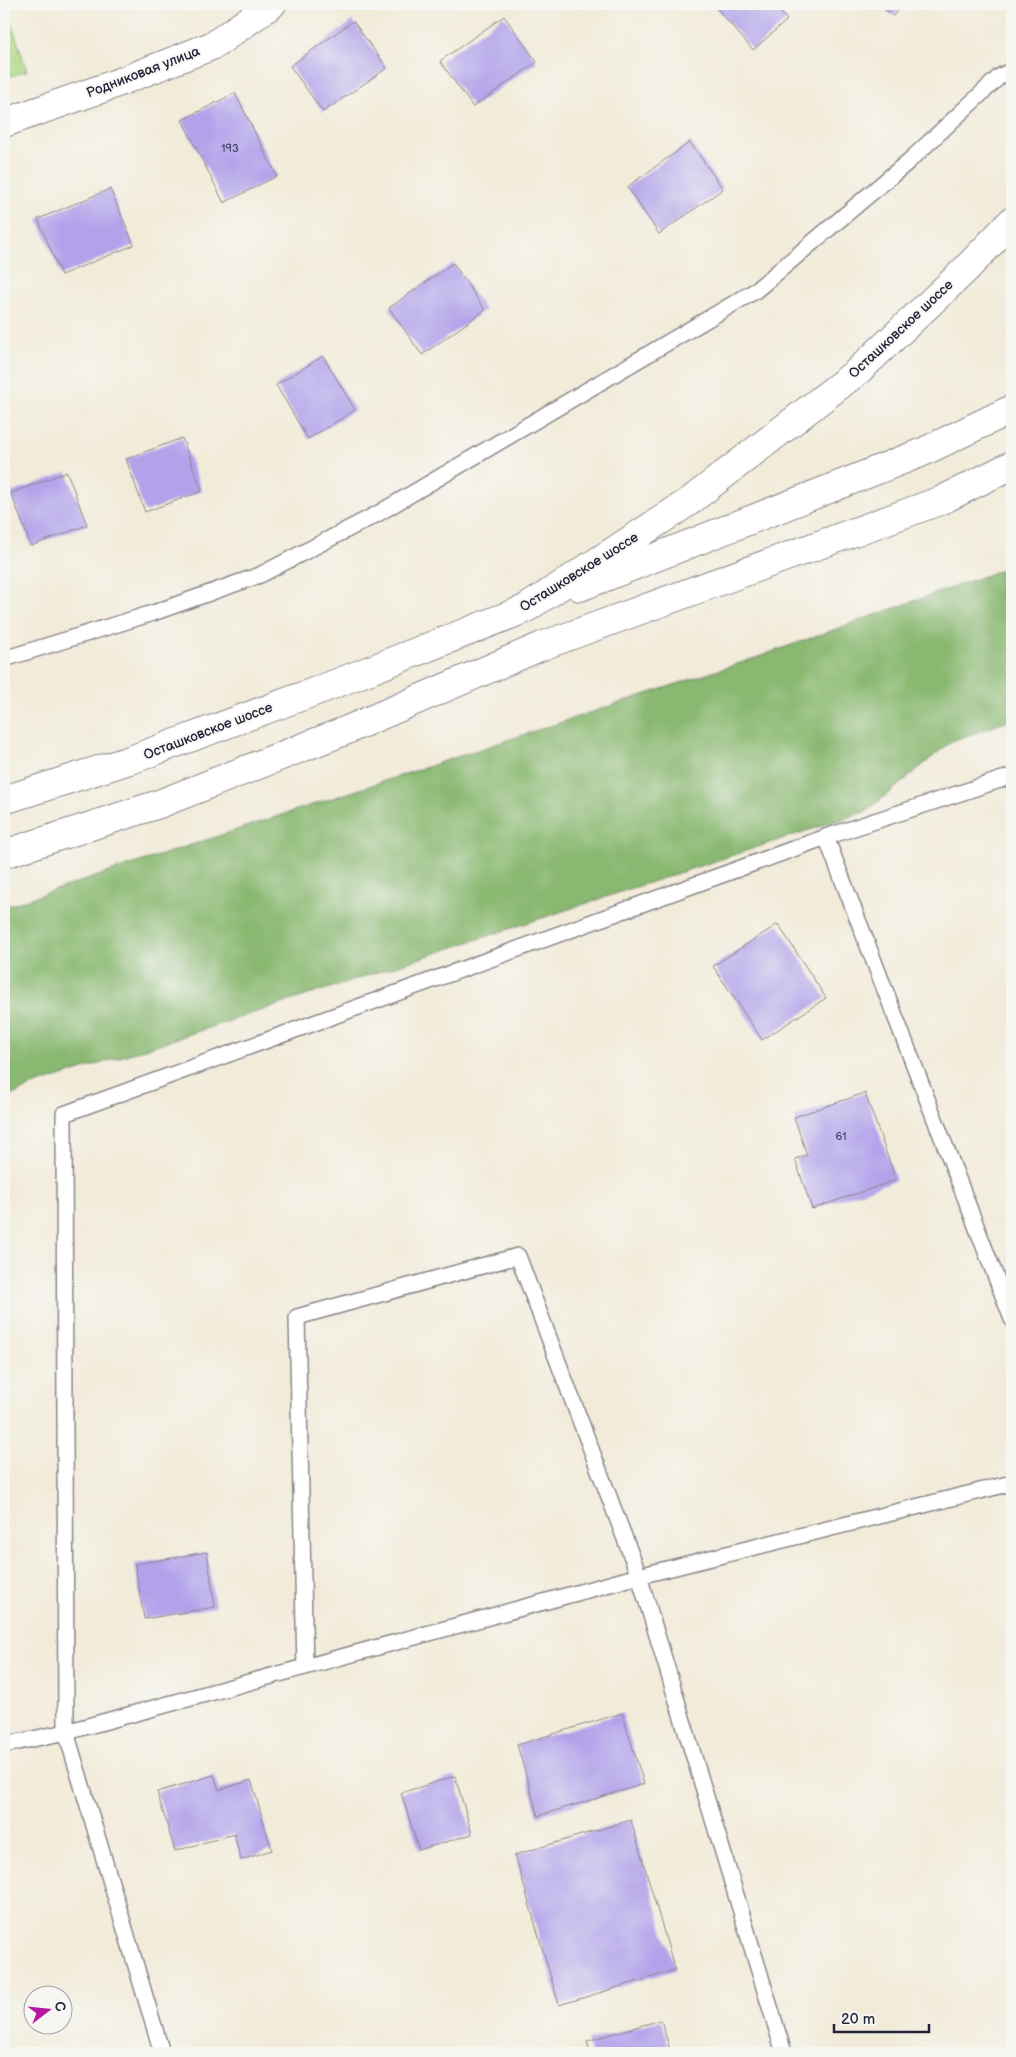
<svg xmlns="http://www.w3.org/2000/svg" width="1016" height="2057" font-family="'Balsamiq Sans',sans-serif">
  <rect width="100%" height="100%" fill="#f6f6f2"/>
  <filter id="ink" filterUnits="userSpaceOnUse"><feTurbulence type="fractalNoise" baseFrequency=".02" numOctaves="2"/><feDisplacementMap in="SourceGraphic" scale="10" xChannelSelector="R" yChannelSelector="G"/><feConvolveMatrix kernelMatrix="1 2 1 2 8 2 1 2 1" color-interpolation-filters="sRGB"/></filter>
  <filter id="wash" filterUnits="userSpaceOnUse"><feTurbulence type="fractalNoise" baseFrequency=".0096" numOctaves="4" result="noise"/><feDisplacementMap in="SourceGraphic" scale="20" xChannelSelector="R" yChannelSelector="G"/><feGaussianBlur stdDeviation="1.12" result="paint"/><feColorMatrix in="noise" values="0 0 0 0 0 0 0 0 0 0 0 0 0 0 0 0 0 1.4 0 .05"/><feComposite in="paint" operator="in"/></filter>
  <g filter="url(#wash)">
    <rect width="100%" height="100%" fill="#f2ebd9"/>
    <path fill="#acd783" stroke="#677c5f" d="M4 6H6L27 71 4 78Z"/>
    <path fill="#89b871" stroke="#566d56" d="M1012 566V720L952 741 867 811 32 1086 4 1099V907L755 658Z"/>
    <g id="blocks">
      <g fill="#b1a2ea">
        <path d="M713 4H774L787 20 753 50Z"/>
        <path d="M879 4H904L893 16Z"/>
        <path d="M504 16 537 62 473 107 440 61Z"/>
        <path d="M353 21 387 68 323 112 290 66Z"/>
        <path d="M235 93 277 176 224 203 182 120Z"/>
        <path d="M690 142 723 189 659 234 627 187Z"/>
        <path d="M110 189 134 245 61 275 38 219Z"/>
        <path d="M453 263 485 310 422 355 389 308Z"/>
        <path d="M323 356 355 410 308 439 276 385Z"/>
        <path d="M182 438 202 491 145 512 126 459Z"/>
        <path d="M67 472 87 525 31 546 11 493Z"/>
        <path d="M778 924 826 998 762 1040 713 966Z"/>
        <path d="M865 1093 896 1180 812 1209 795 1159 807 1155 794 1117Z"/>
        <path d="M207 1552 215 1607 144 1619 135 1564Z"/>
        <path d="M622 1713 644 1784 538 1816 517 1745Z"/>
        <path d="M214 1775 219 1790 251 1780 272 1850 241 1860 234 1834 175 1851 157 1792Z"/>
        <path d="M455 1776 472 1834 419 1850 401 1793Z"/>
        <path d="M631 1820 675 1970 559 2005 515 1855Z"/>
        <path d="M661 2020 671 2053H590L587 2041Z"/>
      </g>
    </g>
  </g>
  <g filter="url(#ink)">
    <use href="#blocks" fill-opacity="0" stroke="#8a868a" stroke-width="1"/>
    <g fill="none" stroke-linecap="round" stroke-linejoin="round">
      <g stroke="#8a868a" stroke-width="18">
        <g id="lane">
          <path d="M4 659 153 613 260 575 379 513 755 291 909 161 999 77 1012 70"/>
          <path d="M826 837 1012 1319"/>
          <path d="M305 1667 297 1317 518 1256 639 1576 784 2053"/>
          <path d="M4 1745 66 1732 639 1576 1012 1483"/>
          <path d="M162 2053 66 1732 64 1114 826 837 1012 776"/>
        </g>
      </g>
      <g stroke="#8a868a" stroke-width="30">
        <path id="street" d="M4 123 109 86 214 45 272 4"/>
      </g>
      <g stroke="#8a868a" stroke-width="30">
        <g id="secondary">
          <path d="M580 587 923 452 1012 409"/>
          <path d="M4 800 133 759 327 687 525 609 690 501 858 371 965 270 1012 221"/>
          <path d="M4 854 159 804 347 730 542 646 942 500 1012 465"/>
        </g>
      </g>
      <use href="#lane" stroke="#fff" stroke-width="15"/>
      <use href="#street" stroke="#fff" stroke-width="28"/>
      <use href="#secondary" stroke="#fff" stroke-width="28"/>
    </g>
  </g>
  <g text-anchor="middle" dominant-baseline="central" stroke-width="4" stroke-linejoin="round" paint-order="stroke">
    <g font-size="11" fill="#464267">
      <text x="230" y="148">193</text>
      <text x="841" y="1136">61</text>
    </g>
    <g font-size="14" fill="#22223b" stroke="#f6f6f2">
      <text transform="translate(143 72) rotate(-21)">Родниковая улица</text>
      <text transform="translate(901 329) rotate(-43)">Осташковское шоссе</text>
      <text transform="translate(579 572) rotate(-32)">Осташковское шоссе</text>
      <text transform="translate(208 731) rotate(-21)">Осташковское шоссе</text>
    </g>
  </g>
  <rect width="1016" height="2057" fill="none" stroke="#f6f6f2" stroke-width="20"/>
  <g transform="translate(48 2010) rotate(74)"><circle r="24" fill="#f6f6f2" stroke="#a1a1a9"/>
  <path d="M0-4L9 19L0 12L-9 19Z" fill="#b5179e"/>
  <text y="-8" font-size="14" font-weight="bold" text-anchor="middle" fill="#22223b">С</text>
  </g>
  <path d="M834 2024v8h95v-8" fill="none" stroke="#22223b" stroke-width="2.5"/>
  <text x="841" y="2024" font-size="15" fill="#22223b" stroke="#f6f6f2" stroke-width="4" paint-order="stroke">20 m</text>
</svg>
